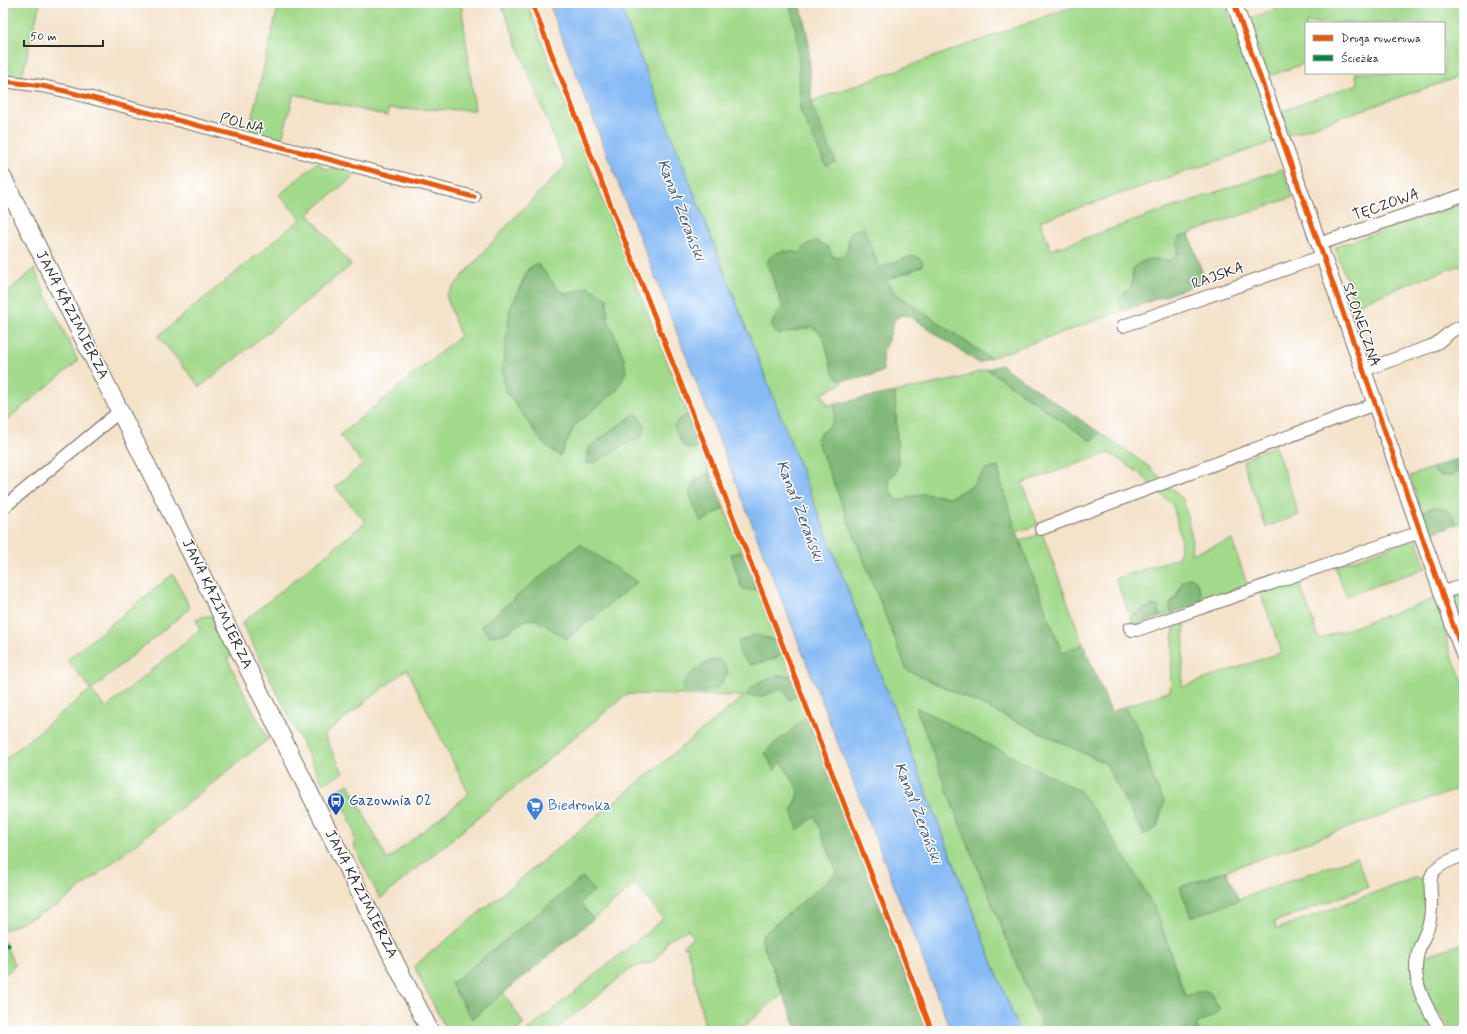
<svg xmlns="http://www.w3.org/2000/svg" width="1467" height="1034" font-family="Mynerve,sans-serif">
  <rect width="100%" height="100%" fill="#fff"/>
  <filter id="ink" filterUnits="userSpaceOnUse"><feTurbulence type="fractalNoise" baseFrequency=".025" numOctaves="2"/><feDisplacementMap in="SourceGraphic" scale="8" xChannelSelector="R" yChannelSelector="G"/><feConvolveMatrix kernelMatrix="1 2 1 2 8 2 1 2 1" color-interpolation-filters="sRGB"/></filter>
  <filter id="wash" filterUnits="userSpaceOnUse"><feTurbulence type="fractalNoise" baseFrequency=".012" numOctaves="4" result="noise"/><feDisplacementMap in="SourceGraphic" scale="16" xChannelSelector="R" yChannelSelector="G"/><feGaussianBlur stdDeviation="0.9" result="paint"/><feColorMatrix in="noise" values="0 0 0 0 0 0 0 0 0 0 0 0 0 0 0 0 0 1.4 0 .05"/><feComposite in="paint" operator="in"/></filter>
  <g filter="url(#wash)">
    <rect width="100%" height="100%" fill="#f4e2c9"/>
    <g fill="#a2da8c" stroke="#66825c" fill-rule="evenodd">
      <path d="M3 3H40L21 80 3 78Z"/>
      <path d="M279 3H461L475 110 388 109V116L294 94 281 142 248 134Z"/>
      <path d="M501 3H527L586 158 688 415 680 419 691 449 701 447 710 473 698 479 691 485 690 496 701 522 724 508 742 552 731 554 742 588 753 590 757 589 776 640 765 637 772 660 782 654 791 676 780 675 763 696 770 692 781 689 785 692 790 700 798 694 807 717 765 752 774 770 782 762 799 791 792 811 815 816 838 873 760 937 783 994 738 1031H706L687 947H684L683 945 693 938 688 929 667 940 662 953 654 961 632 968 554 1031H527L663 919 636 884 593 919 580 903 583 877 472 1019 503 993 524 1024 516 1031H447L414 966 744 696 627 694 380 899 355 848 354 830 337 790 349 784 387 860 469 794 407 669 324 735 343 773 323 784 242 623 366 522 335 487 363 464 340 435 460 336 446 295 514 218 565 166ZM537 263 559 290 568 294 588 287 607 298 608 319 615 337 617 390 575 425 560 456 543 443 505 390 510 309 528 269ZM645 426 641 437 622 446 594 463H586ZM580 544 543 624 535 619 525 620 508 632Z"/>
      <path d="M619 3H790L797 37 799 62 800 110 812 106V101L1083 3H1225L1232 23 1236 22 1278 139 1273 142 1040 221 1051 250 1282 169 1293 197 1179 237C1175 244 1180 251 1174 258 1171 262 1167 260 1163 261 1157 261 1138 272 1132 275 1134 287 1126 293 1119 301L1123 311 990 358 895 293 886 280 915 270 910 257 879 268 864 228 852 231C844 242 855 257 833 257L828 247 808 244 799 253C780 250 780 248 767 264L783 307C776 314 771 320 773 330L780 334 811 327C834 333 823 374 842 380V383L822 394 827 405 834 404C837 424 830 425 816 438L907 670 1105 763 1144 835 1164 801 1154 782 1140 731 1124 707 1170 691 1174 621 1185 617 1182 687 1282 652 1260 592 1298 579 1319 639 1437 598 1450 652 1464 683V787L1180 887 1191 916 1356 857 1368 887 1274 922 1277 929 1414 878H1420L1426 882 1425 925 1413 962 1437 1031H1199L1196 1024 1211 1017 1220 1009 1210 993 1185 996 1160 922 1142 886 953 807 1044 1031H1019L690 183Z"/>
      <path d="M1293 3H1464V75L1289 135 1281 111 1358 84 1355 73H1444V23H1306V63L1269 76 1247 19Z"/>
      <path d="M318 162 320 163 322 167 328 170 332 166 359 172 308 214 351 265 200 387 158 336 301 219 279 195Z"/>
      <path d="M1464 202V264L1413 282 1355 305 1335 247Z"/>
      <path d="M34 269 78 361 3 423V296Z"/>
      <path d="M987 369 1091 441 1100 433 1148 466 1161 478 1151 485 1141 474 1109 453 1022 483 1038 525 1017 532 1003 490 998 468 985 470 972 486 951 497 921 494 898 501 890 491 888 479 894 474 898 465 895 392 958 379Z"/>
      <path d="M1275 446 1299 515 1266 527 1243 462 1256 453Z"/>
      <path d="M1432 468 1434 471 1459 472 1464 468V522L1457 524 1454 518 1434 507 1422 512 1410 476Z"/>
      <path d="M1171 488 1183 499 1192 538 1191 554 1232 540 1248 587 1201 603 1196 580 1180 588 1176 597 1171 602 1172 613 1160 617V611L1154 605 1144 609 1130 617 1116 579 1179 557 1181 539 1173 505 1159 492Z"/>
      <path d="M1042 533 1083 644 1062 653 1020 541Z"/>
      <path d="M1416 538 1426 568 1346 596 1335 566Z"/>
      <path d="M173 574 190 608 91 690 106 708 200 630 196 620 205 616H212L232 655 227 659 268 739 59 905 3 931V761L91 689 67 660Z"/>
      <path d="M1464 594V628L1454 598Z"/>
      <path d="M3 940 15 966 3 976Z"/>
      <path d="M1464 943V1031H1453L1430 1001 1420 966 1421 957Z"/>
    </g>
    <g fill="#81ba78" stroke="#567252">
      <path d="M790 3H800L808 39 812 106 836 162 826 166 800 110 799 62 797 37Z"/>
      <path d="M864 228 879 268 910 257 916 256 923 262 922 266 886 280 895 293 990 358 979 363 908 315 899 316 894 321 889 338 882 352 883 371C874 376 865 377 856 379 850 379 842 381 837 378 827 372 831 333 811 327L780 334 774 332 772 324 777 313 783 307 767 264C771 249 787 251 799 253L808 244 816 241 828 247 833 257C855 257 844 242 852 231Z"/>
      <path d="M1189 234 1205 281 1123 311 1119 299 1132 286 1133 268C1138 264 1143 260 1150 259 1163 257 1169 268 1178 252 1177 239 1175 239 1189 234Z"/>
      <path d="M537 263 559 290 568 294 588 287 607 298 608 319 624 358 626 372 617 390 575 425 560 456 543 443 505 389 502 370 510 309 529 269Z"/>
      <path d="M1001 365 1100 433 1091 441 987 369Z"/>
      <path d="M895 392 898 466 894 474 888 479 890 491 898 501 921 494 951 497 972 486 985 470 998 467 1003 490 1020 541 1062 653 1083 644 1111 712 1124 707 1140 731 1154 782 1164 801 1157 828 1144 835 1105 763 907 670 816 438C830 425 837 424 834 404Z"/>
      <path d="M636 413 645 426 641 437 622 446 594 463H585L590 446Z"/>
      <path d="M688 415 701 447 691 449 683 446 674 426 678 420Z"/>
      <path d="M1464 457V468C1454 476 1440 482 1432 468Z"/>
      <path d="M710 473 724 508 701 522 690 496 691 485 698 479Z"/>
      <path d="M1434 507C1448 508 1451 512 1457 524L1429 534 1422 512Z"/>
      <path d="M580 544 637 582 567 639 535 619 525 620 508 632 497 636 489 635 481 626Z"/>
      <path d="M742 552 757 589 749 590 742 588 731 554Z"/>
      <path d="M1191 577C1199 582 1202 595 1201 603L1172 613 1170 608V604L1176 597 1183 581Z"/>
      <path d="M1154 605 1159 607 1160 617 1134 626 1130 617 1144 609Z"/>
      <path d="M753 635 776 640 782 654 772 660 750 665 740 654 738 642Z"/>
      <path d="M719 659 724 664 728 672C717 695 706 693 684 692L682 685C690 673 705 660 719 659Z"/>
      <path d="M780 675 791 676 798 694 790 700 785 692 781 689C766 693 762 700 746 695 756 681 763 679 780 675Z"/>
      <path d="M916 707 1080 791 1112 836 1142 886 1156 911 1185 996 1204 990 1210 993 1220 1010 1211 1017 1196 1024 1199 1031H1044L953 807Z"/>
      <path d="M807 717 927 1031H798L760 937 837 873 815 816 798 830 792 811 799 791 782 762 774 770 765 752Z"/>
      <path d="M1226 871 1239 900 1191 917 1180 887Z"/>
      <path d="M583 877 594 891 580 903 593 919 472 1019 451 984Z"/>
    </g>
    <path fill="#85baf4" stroke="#587290" d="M549 3H619L690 183 1019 1031H951L599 134Z"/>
  </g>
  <g filter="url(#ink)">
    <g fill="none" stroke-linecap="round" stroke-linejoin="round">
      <g stroke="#716b62" stroke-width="14">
        <g id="minor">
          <path d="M3 81 42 86 65 91 474 197"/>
          <path d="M1319 244 1464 195"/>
          <path d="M1123 326 1323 256"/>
          <path d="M1364 370 1431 346 1437 343 1453 330 1464 326"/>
          <path d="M3 508 120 411"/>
          <path d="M1041 529 1375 404"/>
          <path d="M1442 593 1464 585"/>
          <path d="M1130 628 1132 630H1137L1420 532"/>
          <path d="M1441 1031C1427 1008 1410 982 1418 953 1421 941 1428 932 1430 919 1436 879 1415 872 1464 855"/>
        </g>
      </g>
      <g stroke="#716b62" stroke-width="17">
        <path id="tertiary" d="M1234 3 1464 656"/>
      </g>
      <g stroke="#716b62" stroke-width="19">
        <path id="secondary" d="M3 178 174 519 328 830 430 1031"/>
      </g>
      <use href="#minor" stroke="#fff" stroke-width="12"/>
      <use href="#tertiary" stroke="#fff" stroke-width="15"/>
      <use href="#secondary" stroke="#fff" stroke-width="17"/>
      <path stroke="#00873e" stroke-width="4" stroke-dasharray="8 4" stroke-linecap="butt" d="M3 942 13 948"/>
      <g stroke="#fff" stroke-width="8">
        <g id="cycleway">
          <path d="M532 3 582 132 709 455 932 1031"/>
          <path d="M1234 3 1464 656"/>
          <path d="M3 81 42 86 65 91 474 197"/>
        </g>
      </g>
      <use href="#cycleway" stroke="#e8590c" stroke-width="5"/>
    </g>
  </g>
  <defs>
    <g id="bus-pin" transform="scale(0.9)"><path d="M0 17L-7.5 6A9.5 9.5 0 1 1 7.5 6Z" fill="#1a4fb4" stroke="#fff"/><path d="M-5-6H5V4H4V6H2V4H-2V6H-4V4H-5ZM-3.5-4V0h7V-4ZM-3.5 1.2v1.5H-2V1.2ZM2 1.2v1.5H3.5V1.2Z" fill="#fff"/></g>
    <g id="supermarket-pin" transform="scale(0.9)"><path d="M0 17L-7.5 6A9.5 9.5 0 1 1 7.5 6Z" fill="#3f7fe0" stroke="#fff"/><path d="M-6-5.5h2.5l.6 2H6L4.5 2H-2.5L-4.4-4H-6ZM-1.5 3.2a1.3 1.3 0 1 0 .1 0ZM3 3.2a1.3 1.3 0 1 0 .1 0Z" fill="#fff"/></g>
  </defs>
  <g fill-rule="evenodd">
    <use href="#bus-pin" x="336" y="801"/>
    <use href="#supermarket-pin" x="535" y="806"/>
  </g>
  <g text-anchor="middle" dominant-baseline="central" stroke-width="3" stroke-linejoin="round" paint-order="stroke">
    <g font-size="15" fill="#2b2b2b" stroke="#fff">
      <text transform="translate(242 124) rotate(15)">POLNA</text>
      <text transform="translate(1386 205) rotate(-19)">TĘCZOWA</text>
      <text transform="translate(1218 276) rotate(-19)">RAJSKA</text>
      <text transform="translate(72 315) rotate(63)">JANA KAZIMIERZA</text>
      <text transform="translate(1361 325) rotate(71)">SŁONECZNA</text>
      <text transform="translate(217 604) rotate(64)">JANA KAZIMIERZA</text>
      <text transform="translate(361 894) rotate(63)">JANA KAZIMIERZA</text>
    </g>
    <g font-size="15" fill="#164399" stroke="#fff" text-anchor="start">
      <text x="349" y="801">Gazownia 02</text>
    </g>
    <g font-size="15" fill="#366cbe" stroke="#fff" text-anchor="start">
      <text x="548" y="806">Biedronka</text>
    </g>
    <g font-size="16" font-style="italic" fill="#4a5d71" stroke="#fff">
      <text transform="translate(681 210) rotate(69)">Kanał Żerański</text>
      <text transform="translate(800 511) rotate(69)">Kanał Żerański</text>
      <text transform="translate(918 813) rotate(69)">Kanał Żerański</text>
    </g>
  </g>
  <rect width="1467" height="1034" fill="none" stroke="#fff" stroke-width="16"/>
  <rect x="1305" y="22" width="140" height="52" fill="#ffffff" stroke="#aaaaaa"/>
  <rect x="1313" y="35" width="20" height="6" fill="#e8590c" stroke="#aaaaaa"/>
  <text x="1341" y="42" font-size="12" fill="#2b2b2b">Droga rowerowa</text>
  <rect x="1313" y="55" width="20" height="6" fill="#00873e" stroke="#aaaaaa"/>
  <text x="1341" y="62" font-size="12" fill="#2b2b2b">Ścieżka</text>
  <path d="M24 40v6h79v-6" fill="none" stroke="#2b2b2b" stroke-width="2"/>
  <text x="30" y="40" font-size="12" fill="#2b2b2b" stroke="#ffffff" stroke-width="3" paint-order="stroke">50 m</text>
</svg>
